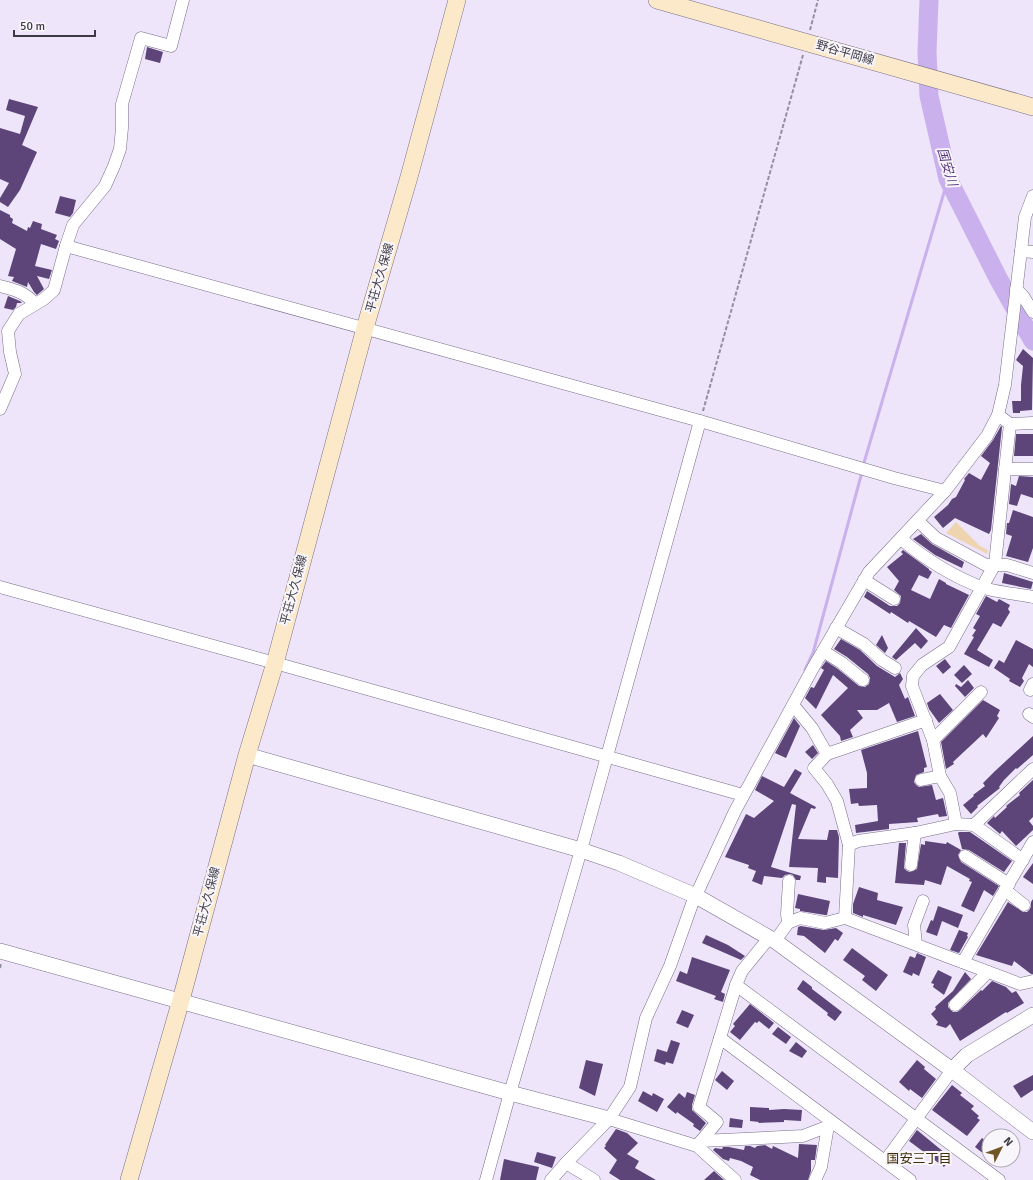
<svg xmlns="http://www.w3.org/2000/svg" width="1033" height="1180" font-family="Signika,'Noto Sans JP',sans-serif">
  <rect width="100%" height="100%" fill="#eee5fb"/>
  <path fill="#eed5b0" d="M956 522 980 546 988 550 987 554 946 533Z"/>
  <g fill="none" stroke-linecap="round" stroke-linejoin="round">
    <g stroke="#cab0ec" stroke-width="3">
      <path d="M863 466 948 179"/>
      <path d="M805 670 813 653 862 472"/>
    </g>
    <path stroke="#cab0ec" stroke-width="19" d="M929 0 927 52 929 96 948 179 998 278 1033 341"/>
  </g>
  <g fill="#5d4579">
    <path d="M147 47 163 52 160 63 145 59Z"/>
    <path d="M9 99 38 107 22 145 37 152 20 190 8 207 0 202V198L9 183 0 179V128L20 134 25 116 6 110Z"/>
    <path d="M60 196 76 200 73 213 70 217 55 213Z"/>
    <path d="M0 210 10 215V217L13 219 12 223 27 231 28 227 30 228 33 221 42 224 41 229 57 235 55 239 59 241 56 249 41 244 35 266 52 270 49 279 37 276 44 289 37 295 34 292 28 282 27 287 12 281 14 277 8 276 16 249 0 239Z"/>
    <path d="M8 296 20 301 22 303H17L16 307 13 310 4 308Z"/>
    <path d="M1023 349 1033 358 1032 410 1020 411V413H1013L1012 401H1021V385L1023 366 1016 360Z"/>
    <path d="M1001 426 1002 427 991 530 989 534 955 518 943 528 934 517 948 505 952 499 956 497 965 480 964 479 969 473 981 480 990 463 981 456 993 440Z"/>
    <path d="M1016 434H1033V456H1014Z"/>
    <path d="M1019 476 1033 477V498L1021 494 1017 506 1009 504 1011 484 1016 486Z"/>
    <path d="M1013 510 1033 517V548L1028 562 1006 556 1012 536 1006 534 1007 523H1009Z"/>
    <path d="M921 534 932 544 964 562 962 568 935 555 913 539Z"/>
    <path d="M903 550 929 569V570L932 572 928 579 919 575 911 590 930 599 939 579 946 583V584L969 595 951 628 944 625 936 637 909 621 908 623 891 612 890 614 864 597 867 591 890 606H897L900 603 901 596 894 590 899 581 887 567 903 554 901 552Z"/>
    <path d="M1004 573 1033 582 1031 589 1002 583Z"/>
    <path d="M986 596 997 602 999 599 1010 605 1008 609 1010 612 1001 627 993 623 977 650 993 660 989 667 964 654 974 637 972 636 976 630 973 628 980 616 976 614Z"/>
    <path d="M916 628 928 641 921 649 915 643 896 660 892 657Z"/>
    <path d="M882 635 888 648 885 653 876 645Z"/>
    <path d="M841 639 860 650 877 666 895 677 900 673 903 679 899 685 905 699 908 697 915 716 897 722 889 703 877 710H857L863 718 850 730 853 737 841 741 840 736 821 715 848 688 833 675 816 709 805 698 811 687 814 688 824 670 821 668 826 661 838 669 859 686 865 687 869 684 870 678 868 674 847 657 834 649Z"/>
    <path d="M1016 640 1033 649V667L1029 664 1022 678 1024 681 1020 687 1009 681 1010 679 994 668 999 660 1004 663Z"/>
    <path d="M945 659 951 667 943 674 936 666Z"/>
    <path d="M964 665 972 674 962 683 954 675Z"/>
    <path d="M968 680 974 688 965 697 955 686 956 684 961 687Z"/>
    <path d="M940 694 953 710 939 723 929 709 927 703Z"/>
    <path d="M983 700 1000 710 997 716 999 718 986 738 983 734 953 762 954 764 946 769 941 742Z"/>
    <path d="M794 718 800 726 786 758 775 753Z"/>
    <path d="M918 731 927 767 924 768V772L916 775 914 782 916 785 919 787 932 785 936 800 943 798 947 816 939 817 938 814 917 818 918 822 889 824V829L856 833 855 825 878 821 877 805 859 806 858 803 851 804 849 789 867 788V773L861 750Z"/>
    <path d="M1033 736V755L1017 769 1016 768 1004 780 999 787 1000 788 977 806 978 807 971 814 963 805 974 796 973 795 985 786 983 783 994 772Z"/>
    <path d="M813 745 818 753 812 759 805 752Z"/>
    <path d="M795 769 802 773 790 793 816 807 815 809 811 808 798 839 827 840 829 830H837L839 837 838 878 826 877V883L817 882 818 868 789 867 796 805 792 804 771 867 801 876 800 880H796L793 875 790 874 785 875 782 878 764 876 762 885 752 881 756 871 748 868 749 865 725 857 746 814 754 818 774 801 755 790 762 776 784 787Z"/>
    <path d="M1033 780V817L1029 821 1033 826V830L1016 846 1002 831 1000 834 987 823 994 816 995 818 1007 807 1006 806 1020 795 1019 793Z"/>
    <path d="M959 832H970L1012 861 1004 872 969 850 962 849 958 833Z"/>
    <path d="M925 841 946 844 947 842 961 850 958 855 961 862 999 886 993 896 984 890 974 912 961 906 972 882 969 881 970 879 947 866 941 885 925 880 924 885 895 883 899 843H906L904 868 907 871 910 872 917 869 921 844 925 845Z"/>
    <path d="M1033 863V884L1023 877Z"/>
    <path d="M859 887 878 893 877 900 903 907 896 925 863 915V917L853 913V904Z"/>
    <path d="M798 894 830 901 827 915H825L800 911V909L795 908Z"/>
    <path d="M1033 899V974H1031L1014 961 1012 966 976 955 1008 902 1023 912H1027L1030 909 1031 906V902Z"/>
    <path d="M938 906 963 915 958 928 942 921 937 936 926 932 931 920 933 921Z"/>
    <path d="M801 926 824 930 836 928 843 933 838 941 835 939 825 953 804 936 797 935 798 927Z"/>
    <path d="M959 930 968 933 967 936 968 937 959 953 950 950Z"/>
    <path d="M706 935 728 945 745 956 741 960 702 943Z"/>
    <path d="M852 948 888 975 876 991 862 980 865 976 843 960Z"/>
    <path d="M917 953 926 957 919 976 913 973 912 976 903 972 910 956 915 958Z"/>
    <path d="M692 957 730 970 721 992 725 994 723 1002 714 999 716 996 676 981 680 971 687 974Z"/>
    <path d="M938 970 952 977 944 995 933 987 934 984 931 983Z"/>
    <path d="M965 972 971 979 948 1003V1007L953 1012H957L960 1010 981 990 982 991 992 981 1006 987 1012 993 1016 991 1024 1003 1007 1013 1006 1012 960 1041 950 1024 946 1028 936 1025 938 1022 931 1014 936 1009 935 1007 953 991Z"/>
    <path d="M803 980 812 987V989L842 1012 835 1021 827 1015 828 1013 797 989Z"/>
    <path d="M750 1004 774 1023 769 1029 759 1021 757 1023 755 1022 740 1040 730 1032 735 1026 733 1024Z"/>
    <path d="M682 1010 694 1015 688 1028 676 1023Z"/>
    <path d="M778 1027 791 1037 786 1044 772 1034Z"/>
    <path d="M671 1040 680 1043 673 1064 666 1062 665 1065 654 1061 657 1049 667 1052Z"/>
    <path d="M796 1042 807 1051 802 1058 789 1051Z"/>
    <path d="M586 1060 603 1064 595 1096 579 1088Z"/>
    <path d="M917 1060 925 1067 924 1069 936 1079 922 1098 910 1089 909 1091 899 1082Z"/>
    <path d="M722 1071 734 1081 727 1090 715 1080Z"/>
    <path d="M1033 1075V1090L1021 1098 1013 1086Z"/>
    <path d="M952 1085 962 1093 960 1095 974 1106 971 1109 979 1116 977 1118 980 1120 967 1136 932 1110Z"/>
    <path d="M643 1091 652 1096 653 1093 664 1099 657 1112 638 1101Z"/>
    <path d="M687 1092 695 1095 692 1105V1110L706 1123 700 1131 693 1126 694 1124 677 1112 676 1114 667 1107 679 1093 685 1098Z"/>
    <path d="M750 1107 769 1108V1110L784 1109 802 1110 801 1121 784 1120V1122L758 1123 759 1122 750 1121Z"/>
    <path d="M730 1118 743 1120 742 1128 729 1127Z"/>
    <path d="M616 1129 627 1133 638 1143 627 1154 639 1161 635 1168 656 1180H620L609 1173 617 1160 604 1148 606 1146 605 1145Z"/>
    <path d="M917 1130 951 1158 944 1167 909 1141Z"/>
    <path d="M982 1138 989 1143V1158L975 1147Z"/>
    <path d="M799 1144 817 1145 815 1160H811V1171L808 1180H760L750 1175 753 1167 741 1161 730 1158 729 1161 723 1159 713 1150 715 1148 722 1149 723 1147H729L744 1150 745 1146H750L755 1148 757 1146 765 1145 772 1149 773 1146 798 1158Z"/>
    <path d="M537 1152 556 1157 552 1168 534 1162Z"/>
    <path d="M504 1159 539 1167 536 1180H500Z"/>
    <path d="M714 1171 724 1180H704Z"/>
  </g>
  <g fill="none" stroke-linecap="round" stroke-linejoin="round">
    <g stroke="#796e87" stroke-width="13">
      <g id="minor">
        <path d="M66 246 700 421 894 478 945 491"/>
        <path d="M1021 251 1033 252"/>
        <path d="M0 286C14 289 26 293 35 304"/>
        <path d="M1016 289 1023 296 1033 312"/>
        <path d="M0 409 15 374 10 352 8 331 19 314 44 299 54 290 66 246 73 225 105 186 114 166 120 149 122 128V104L141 38 171 46 183 0"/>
        <path d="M1010 424 1033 423"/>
        <path d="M1005 469H1033"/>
        <path d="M918 521 936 538 986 565H1007L1033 573"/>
        <path d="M901 539C924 558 952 576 981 587 994 592 1018 594 1033 597"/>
        <path d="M864 580 894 599"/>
        <path d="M0 587 275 663 743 795"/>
        <path d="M836 628 864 644 882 660 895 668"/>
        <path d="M823 651 842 663 863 680"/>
        <path d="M1030 690 1033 684"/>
        <path d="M981 692 933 740 912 686 913 676 922 665 949 647 995 564 1010 424 998 415"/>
        <path d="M793 705 812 728 827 754 814 768 827 784 837 801 849 845"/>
        <path d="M1029 714 1033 717"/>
        <path d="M933 740 940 776 950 793 956 824"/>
        <path d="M827 754 926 720"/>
        <path d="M921 780 940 776"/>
        <path d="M974 825 1023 860"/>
        <path d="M965 856 1009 884"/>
        <path d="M911 865 915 833"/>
        <path d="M1005 890 1024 905"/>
        <path d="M845 918 849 845 858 841 915 833 956 824 974 825 1033 769"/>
        <path d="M788 923 787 914 789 881"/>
        <path d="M775 941 788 923 800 918 825 923 845 918 1020 984 1033 981"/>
        <path d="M916 944 914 925 923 901"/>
        <path d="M963 962 1033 842"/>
        <path d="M736 985 999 1180"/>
        <path d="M955 1005 988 972"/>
        <path d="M720 1038 910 1180"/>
        <path d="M609 1119 697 1146 735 1180"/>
        <path d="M701 1141 803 1136 834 1124"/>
        <path d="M697 1146 717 1122 699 1107 736 985 742 971 769 938"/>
        <path d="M885 1161 952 1070"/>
        <path d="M566 1163 594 1180"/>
        <path d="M486 1180 510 1093 581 850 700 421"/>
        <path d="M551 1180 566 1163 609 1119 630 1087 646 1018 670 966 692 904 735 811 813 668 869 572 945 491 987 436 998 415 1005 385 1025 217 1033 196"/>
        <path d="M815 1180 821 1167 828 1126"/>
      </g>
    </g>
    <g stroke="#796e87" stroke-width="16">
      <g id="tertiary">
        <path d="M247 755 581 850 619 863 696 896 775 941 952 1070 1033 1132"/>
        <path d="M0 951 510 1093 609 1119"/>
        <path d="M952 1070 967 1055 1033 1015"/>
      </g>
    </g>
    <g stroke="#796e87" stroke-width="18">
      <g id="secondary">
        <path d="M657 0 1033 107"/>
        <path d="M129 1180 181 1000 247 755 275 663 365 328 409 177 457 0"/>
      </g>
    </g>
    <g stroke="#948e9e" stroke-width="2" stroke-dasharray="4 2" stroke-linecap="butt">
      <path d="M810 30 818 0"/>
      <path d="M703 411 803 55"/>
      <path d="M0 968 1 963"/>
    </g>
    <use href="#minor" stroke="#fff" stroke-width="12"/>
    <use href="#tertiary" stroke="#fff" stroke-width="15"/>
    <use href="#secondary" stroke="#fbe9c9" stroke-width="17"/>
  </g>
  <g text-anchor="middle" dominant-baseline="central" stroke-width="4" stroke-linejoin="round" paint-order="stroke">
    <g font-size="12" fill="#3e3a44" stroke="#f8f6fb">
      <text transform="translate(845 53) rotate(16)">野谷平岡線</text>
      <text transform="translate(380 278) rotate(-74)">平荘大久保線</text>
      <text transform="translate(294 590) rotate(-75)">平荘大久保線</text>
      <text transform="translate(207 902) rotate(-75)">平荘大久保線</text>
    </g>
    <g font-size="13" font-style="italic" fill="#5b3980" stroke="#f8f6fb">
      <text transform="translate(947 167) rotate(73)">国安川</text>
    </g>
    <g font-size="13" fill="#412d06" stroke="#f8f6fb">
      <text x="919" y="1159">国安三丁目</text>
    </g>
  </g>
  <g transform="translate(1001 1148) rotate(48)"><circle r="19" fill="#f8f6fb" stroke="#aeabb2"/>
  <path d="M0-3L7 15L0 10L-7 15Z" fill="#705527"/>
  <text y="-6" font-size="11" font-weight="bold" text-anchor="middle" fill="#3e3a44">N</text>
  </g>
  <path d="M14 30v6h81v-6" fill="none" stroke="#3e3a44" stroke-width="2"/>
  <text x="20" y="30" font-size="12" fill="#3e3a44" stroke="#f8f6fb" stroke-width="3" paint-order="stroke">50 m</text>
</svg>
